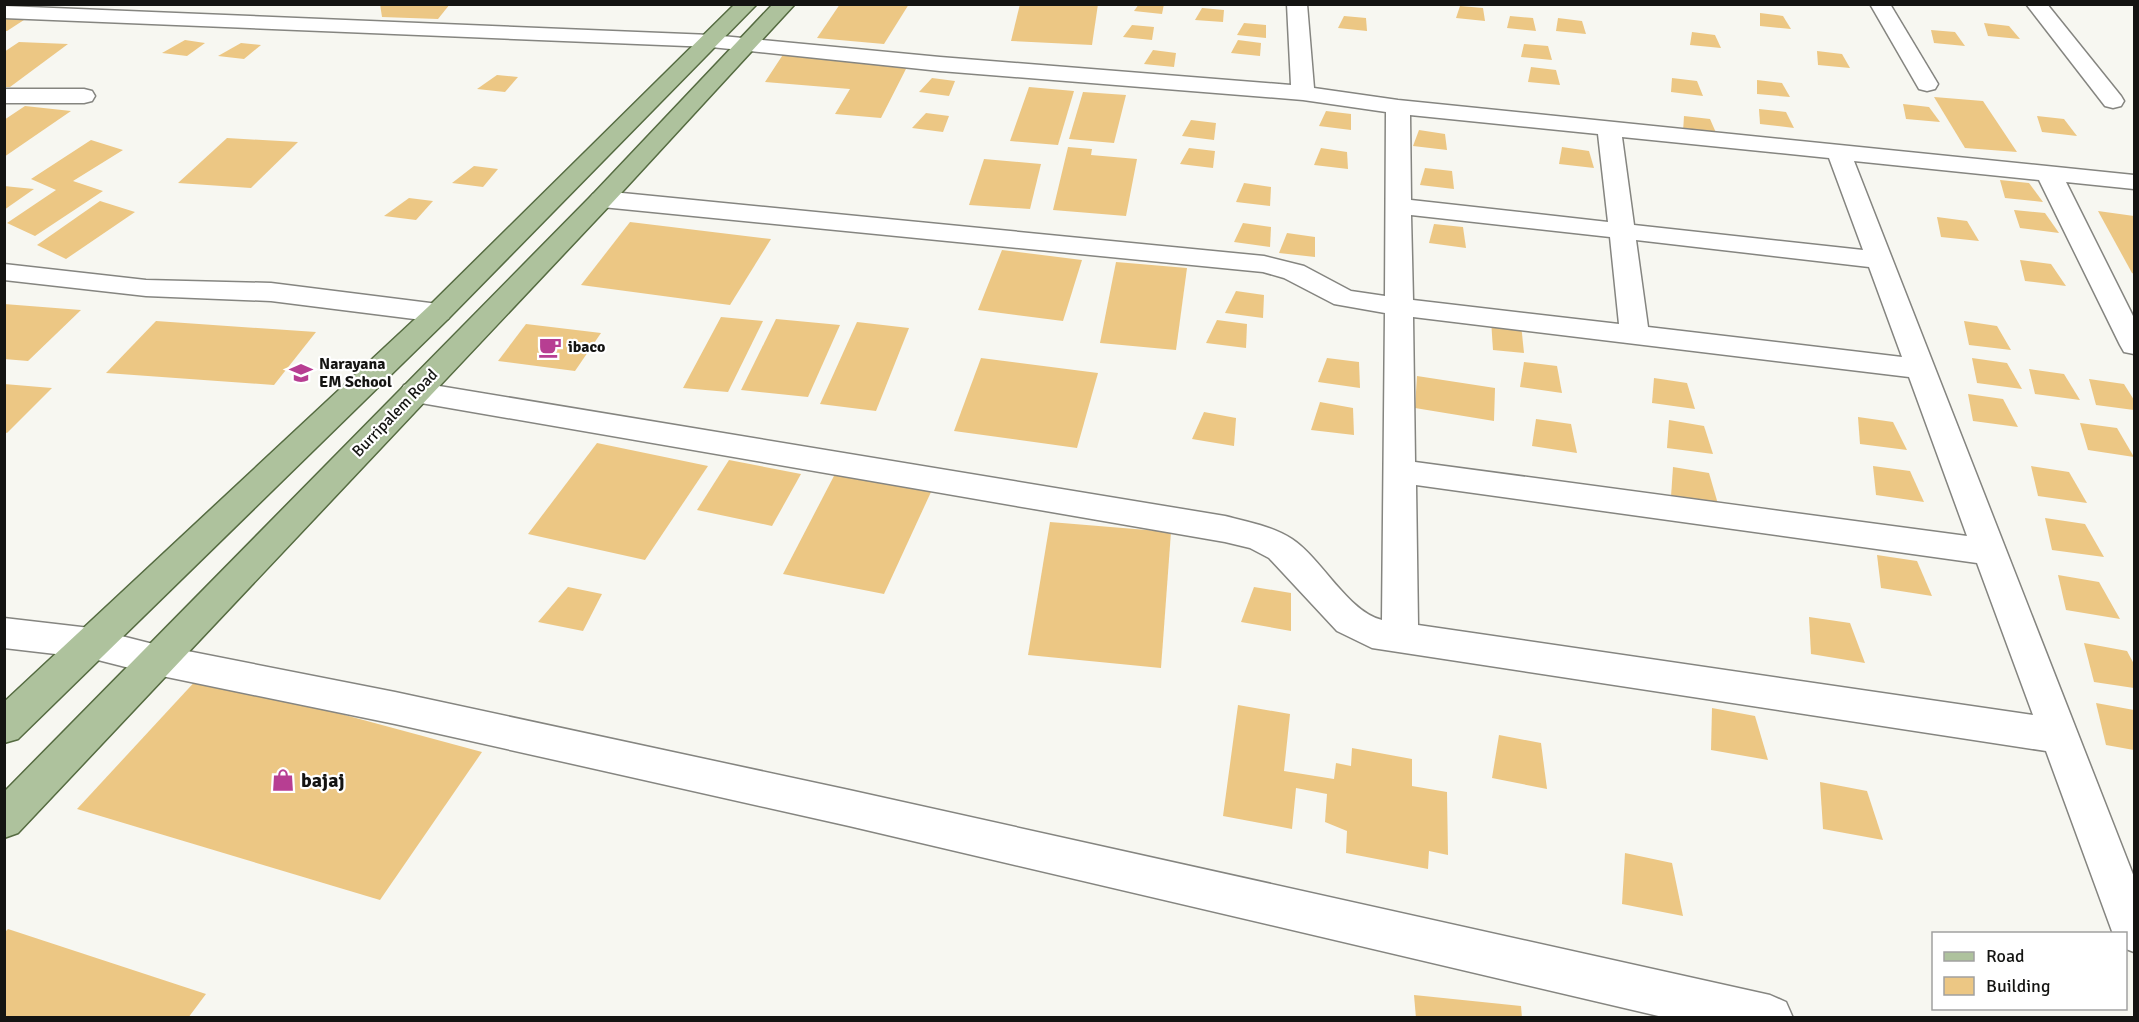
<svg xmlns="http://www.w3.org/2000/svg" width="2139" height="1022" font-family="Signika,sans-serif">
  <rect width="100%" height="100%" fill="#f7f7f1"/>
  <g fill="#ecc784">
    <path d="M380 4H450L438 19 382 17Z"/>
    <path d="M840 4H909L884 44 817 38Z"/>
    <path d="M1020 4H1098L1092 45 1011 41Z"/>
    <path d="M1139 4H1164L1162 14 1134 11Z"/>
    <path d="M1460 6 1483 8 1485 21 1456 18Z"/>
    <path d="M1202 8 1224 10 1223 22 1195 20Z"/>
    <path d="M1760 13 1783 16 1791 29 1760 26Z"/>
    <path d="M1344 16 1366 18 1367 31 1338 28Z"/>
    <path d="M1510 16 1533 18 1536 31 1507 28Z"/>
    <path d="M4 18H27L7 31H4Z"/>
    <path d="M1558 18 1582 21 1586 34 1556 31Z"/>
    <path d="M1244 23 1266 25V38L1237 35Z"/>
    <path d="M1984 23 2009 26 2020 39 1988 36Z"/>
    <path d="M1132 25 1154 27 1152 40 1123 37Z"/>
    <path d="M1931 30 1955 32 1965 46 1934 43Z"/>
    <path d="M1692 32 1715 35 1721 48 1690 45Z"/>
    <path d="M185 40 205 43 187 56 162 53Z"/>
    <path d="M1238 40 1261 43 1260 56 1231 53Z"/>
    <path d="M19 42 68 44 10 87H4V52Z"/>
    <path d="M241 43 261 45 244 59 218 56Z"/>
    <path d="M1524 44 1548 46 1552 60 1521 57Z"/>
    <path d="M1153 50 1176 53 1174 67 1144 64Z"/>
    <path d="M1817 51 1842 54 1850 68 1818 65Z"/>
    <path d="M784 53 909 63 881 118 835 114 850 89 765 82Z"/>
    <path d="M1531 67 1556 70 1560 85 1528 82Z"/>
    <path d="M497 75 518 77 505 92 477 89Z"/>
    <path d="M932 78 955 81 949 96 919 92Z"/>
    <path d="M1672 78 1697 81 1703 96 1671 92Z"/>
    <path d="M1757 80 1782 83 1790 97 1757 94Z"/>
    <path d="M1029 87 1074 91 1058 145 1010 141Z"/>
    <path d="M1083 92 1126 95 1114 143 1069 139Z"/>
    <path d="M1934 97 1983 101 2017 152 1965 148Z"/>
    <path d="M1903 104 1929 107 1940 122 1906 119Z"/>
    <path d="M25 106 71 111 4 157V120Z"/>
    <path d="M1759 109 1786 112 1794 128 1760 124Z"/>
    <path d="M1326 111 1351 114V130L1319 126Z"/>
    <path d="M926 113 949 116 943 132 912 128Z"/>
    <path d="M1684 116 1710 119 1717 135 1683 132Z"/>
    <path d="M2037 116 2064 119 2077 136 2042 132Z"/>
    <path d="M1191 120 1216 123 1214 140 1182 136Z"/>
    <path d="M1419 130 1445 134 1447 150 1413 146Z"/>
    <path d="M227 138 298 142 251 188 178 183Z"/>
    <path d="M91 140 123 150 73 181 103 191 35 236 7 223 56 190 31 179Z"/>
    <path d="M1068 147 1092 149 1091 155 1137 159 1126 216 1053 210Z"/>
    <path d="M1562 147 1589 151 1594 168 1559 164Z"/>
    <path d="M1189 148 1215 151 1213 168 1180 164Z"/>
    <path d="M1321 148 1347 152 1348 169 1314 165Z"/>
    <path d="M984 159 1041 164 1030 209 969 205Z"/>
    <path d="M474 166 498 169 483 187 452 183Z"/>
    <path d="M1425 168 1452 171 1454 189 1420 185Z"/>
    <path d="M2000 180 2029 183 2043 202 2005 198Z"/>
    <path d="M1244 183 1271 187 1270 206 1236 202Z"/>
    <path d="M4 186 34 189 4 210Z"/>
    <path d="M409 198 433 201 416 220 384 216Z"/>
    <path d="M100 201 135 212 66 259 37 245Z"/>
    <path d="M2014 210 2045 213 2059 233 2020 228Z"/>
    <path d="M2098 211 2134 216V274L2132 273Z"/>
    <path d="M1937 217 1967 221 1979 241 1941 237Z"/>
    <path d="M630 222 771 239 730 305 581 285Z"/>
    <path d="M1243 223 1271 227 1270 247 1234 242Z"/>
    <path d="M1434 224 1463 227 1466 248 1429 243Z"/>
    <path d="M1287 233 1315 237V257L1279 253Z"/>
    <path d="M1002 250 1082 260 1063 321 978 310Z"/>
    <path d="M2020 260 2051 264 2066 286 2025 281Z"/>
    <path d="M1116 262 1187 268 1176 350 1100 343Z"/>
    <path d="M1236 291 1264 295 1263 318 1225 313Z"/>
    <path d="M4 304 81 310 28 361 4 359Z"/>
    <path d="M721 317 763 321 728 392 683 388Z"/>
    <path d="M776 319 840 325 808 397 741 390Z"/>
    <path d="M1217 320 1247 324 1246 348 1206 343Z"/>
    <path d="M1491 320 1521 324 1524 353 1493 350Z"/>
    <path d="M156 321 316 332 274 385 106 373Z"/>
    <path d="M1964 321 1997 326 2011 350 1969 345Z"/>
    <path d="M857 322 909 328 876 411 820 404Z"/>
    <path d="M526 324 601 333 575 371 498 361Z"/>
    <path d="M981 358 1098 373 1077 448 954 431Z"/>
    <path d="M1327 358 1359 362 1360 388 1318 382Z"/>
    <path d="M1972 358 2007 363 2022 389 1977 383Z"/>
    <path d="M1524 362 1557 366 1562 393 1520 387Z"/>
    <path d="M2029 369 2064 374 2080 400 2035 394Z"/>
    <path d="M1417 376 1495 388 1494 421 1415 408Z"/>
    <path d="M1654 378 1687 383 1695 409 1652 403Z"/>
    <path d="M2089 379 2124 384 2134 400V410L2096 405Z"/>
    <path d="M4 384 52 388 7 433 4 432Z"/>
    <path d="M1968 394 2003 399 2018 427 1973 421Z"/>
    <path d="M1320 402 1353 408 1354 435 1311 430Z"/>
    <path d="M1204 412 1236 418 1234 446 1192 439Z"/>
    <path d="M1858 417 1893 422 1907 450 1860 444Z"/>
    <path d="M1536 419 1571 424 1577 453 1532 446Z"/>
    <path d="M1669 420 1704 426 1713 454 1667 448Z"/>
    <path d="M2080 423 2117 428 2134 457 2088 450Z"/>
    <path d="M597 443 708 466 645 560 528 534Z"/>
    <path d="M729 460 801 474 772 526 697 510Z"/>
    <path d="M1873 466 1910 471 1924 502 1876 495Z"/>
    <path d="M2031 466 2069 472 2087 503 2038 496Z"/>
    <path d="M1673 467 1709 473 1718 504 1671 497Z"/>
    <path d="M835 474 931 492 884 594 783 574Z"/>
    <path d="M2045 518 2085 524 2104 557 2052 550Z"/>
    <path d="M1050 522 1171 532 1161 668 1028 655Z"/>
    <path d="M1877 555 1917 561 1932 596 1881 588Z"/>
    <path d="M2058 575 2099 582 2120 619 2066 610Z"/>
    <path d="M568 587 602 594 583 631 538 622Z"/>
    <path d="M1254 587 1291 593V631L1241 622Z"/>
    <path d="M1809 617 1850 623 1865 663 1811 654Z"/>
    <path d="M2084 643 2127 651 2134 664V688L2094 682Z"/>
    <path d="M200 676 482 752 380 900 77 809Z"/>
    <path d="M2096 703 2134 710V750L2106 745Z"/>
    <path d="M1238 705 1290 714 1284 771 1334 779 1336 763 1351 766 1352 748 1412 759V786L1447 792 1448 855 1429 851 1428 869 1346 853 1347 831 1325 822 1327 794 1296 788 1292 829 1223 816Z"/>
    <path d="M1712 708 1755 716 1768 760 1711 750Z"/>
    <path d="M1499 735 1541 743 1547 789 1492 778Z"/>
    <path d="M1820 782 1867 791 1883 840 1823 829Z"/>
    <path d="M1625 853 1672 863 1683 916 1622 904Z"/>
    <path d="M8 929 206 994 188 1018H4V933Z"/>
    <path d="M1414 995 1521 1006 1522 1018H1416Z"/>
  </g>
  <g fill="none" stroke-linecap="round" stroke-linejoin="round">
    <g stroke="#858580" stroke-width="3">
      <g id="minor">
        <path d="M1287 4H1307L1314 88 1398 100 2134 175V189L2066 182 2134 318V354L2124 352 2120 345 2039 180 1854 161 2134 877V952L2126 949V934H2113L2046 751 1372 648 1337 631 1269 558 1250 548 1225 542 415 402 404 399 400 392 404 385 415 382 1225 516C1248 522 1272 526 1292 539 1321 558 1348 612 1382 620L1385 313 1334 304 1284 278 1263 272 602 207 593 204 589 199 593 194 602 191 1264 256 1304 266 1351 291 1385 296 1386 112 1303 100 940 71 711 47 4 18V6L711 35 940 57 1291 85ZM1410 115 1598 134 1608 222 1411 200ZM1622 137 1829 158 1863 250 1634 225ZM1411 215 1610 237 1619 324 1413 300ZM1636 240 1869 267 1902 357 1648 327ZM1413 317 1909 377 1967 536 1415 462ZM1416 485 1977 563 2033 715 1418 625Z"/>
        <path d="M1870 4H1890L1938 84 1935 89 1927 91 1919 89Z"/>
        <path d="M2026 4H2047L2121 96 2124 101 2121 106 2113 108 2105 106Z"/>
        <path d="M4 89H84L92 91 95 96 92 101 84 103H4Z"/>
        <path d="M4 264 146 280 271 283 438 304 448 307 452 313 448 319 438 322 271 301 146 296 4 280Z"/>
        <path d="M4 618 90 628 157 645 395 692 849 790 1770 995 1786 1002 1793 1018H1667L849 826 395 724 157 675 90 658 4 648Z"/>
      </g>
    </g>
    <g stroke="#556b41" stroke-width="3">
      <g id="major">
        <path d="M735 4H757L448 319 18 739 4 743V702L428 307Z"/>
        <path d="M773 4H795L611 204 18 833 4 838V792L593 194Z"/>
      </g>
    </g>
    <use href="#minor" fill="#fff" fill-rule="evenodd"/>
    <use href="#major" fill="#aec29d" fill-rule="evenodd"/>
  </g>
  <defs>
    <g id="cafe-bare" transform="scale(1.8)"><path d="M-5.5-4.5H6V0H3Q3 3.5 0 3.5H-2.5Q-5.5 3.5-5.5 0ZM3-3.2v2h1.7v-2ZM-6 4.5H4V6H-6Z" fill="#b73e92" stroke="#fff" stroke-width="2.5" paint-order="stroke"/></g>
    <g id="school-bare" transform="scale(1.8)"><path d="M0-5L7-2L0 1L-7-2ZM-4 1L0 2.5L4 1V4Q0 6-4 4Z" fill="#b73e92" stroke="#fff" stroke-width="2.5" paint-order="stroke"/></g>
    <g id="shop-bare" transform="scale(1.8)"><path d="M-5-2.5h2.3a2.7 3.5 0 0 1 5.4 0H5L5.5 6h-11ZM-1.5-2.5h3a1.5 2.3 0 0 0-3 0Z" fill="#b73e92" stroke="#fff" stroke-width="2.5" paint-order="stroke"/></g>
  </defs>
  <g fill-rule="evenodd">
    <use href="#cafe-bare" x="550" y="347"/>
    <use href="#school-bare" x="301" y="373"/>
    <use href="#shop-bare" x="283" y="780"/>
  </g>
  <g text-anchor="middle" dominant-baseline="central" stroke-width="4.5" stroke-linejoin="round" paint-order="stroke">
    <g font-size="16" font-weight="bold" fill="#141412" stroke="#fff" text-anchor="start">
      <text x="568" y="347">ibaco</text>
      <text x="319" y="364">Narayana<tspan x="319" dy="18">EM School</tspan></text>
    </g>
    <g font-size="16" fill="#141412" stroke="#fff">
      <text transform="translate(395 413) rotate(-46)">Burripalem Road</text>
    </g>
    <g font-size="20" font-weight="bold" fill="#141412" stroke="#fff" text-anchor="start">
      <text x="301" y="780">bajaj</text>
    </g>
  </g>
  <rect width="2139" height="1022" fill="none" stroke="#141412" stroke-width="12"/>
  <rect x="1932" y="932" width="195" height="78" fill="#ffffff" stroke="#a1a1a0" stroke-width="1.5"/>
  <rect x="1944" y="952" width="30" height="9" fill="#aec29d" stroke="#a1a1a0" stroke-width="1.5"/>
  <text x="1986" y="962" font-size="18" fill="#141412">Road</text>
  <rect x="1944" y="977" width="30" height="18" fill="#ecc784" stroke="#a1a1a0" stroke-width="1.5"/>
  <text x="1986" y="992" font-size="18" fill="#141412">Building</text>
</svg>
